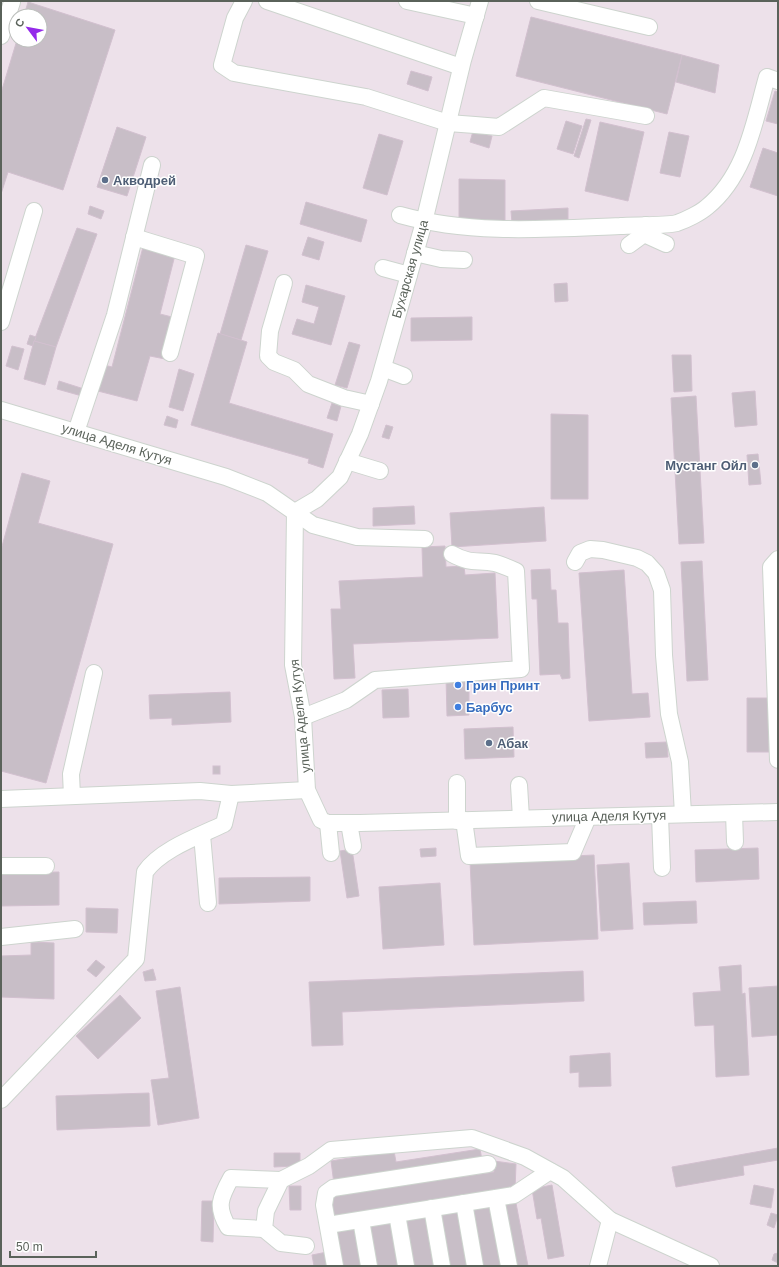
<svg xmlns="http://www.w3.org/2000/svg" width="779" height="1267" font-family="Arial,sans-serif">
  <rect width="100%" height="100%" fill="#ede1ea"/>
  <g fill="#c8bec7" stroke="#d2c0cf">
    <path d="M28 2 115 30 63 190 8 172 1 194V93L17 40H40V16H24Z"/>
    <path d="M531 17 682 55 667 114 516 76Z"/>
    <path d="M682 55 719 65 715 93 676 82Z"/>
    <path d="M411 71 432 77 428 91 407 84Z"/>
    <path d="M775 91 778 92V124L766 121Z"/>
    <path d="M586 119 591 120 579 158 574 156Z"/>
    <path d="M566 121 582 126 573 154 557 149Z"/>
    <path d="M600 122 644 132 628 201 585 191Z"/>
    <path d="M117 127 146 137 127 196 97 187Z"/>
    <path d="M473 131 492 136 489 148 470 142Z"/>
    <path d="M669 132 689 136 680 177 660 173Z"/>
    <path d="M379 134 403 141 387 195 363 188Z"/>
    <path d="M763 148 778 153V196L750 187Z"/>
    <path d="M459 179 505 180V222L459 221Z"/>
    <path d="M306 202 367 220 361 242 300 224Z"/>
    <path d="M90 206 104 211 101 219 88 214Z"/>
    <path d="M568 208V220L512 223 511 211Z"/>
    <path d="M77 228 97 234 56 347 34 341Z"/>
    <path d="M308 237 324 242 319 260 302 255Z"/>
    <path d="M246 245 268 251 241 340 220 334Z"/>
    <path d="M143 247 175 255 160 314 176 318 165 359 150 356 137 401 94 390 100 364 112 367Z"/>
    <path d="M567 283 568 301 555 302 554 284Z"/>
    <path d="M306 285 345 296 331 345 292 334 297 319 314 324 319 307 302 302Z"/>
    <path d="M472 317V340L411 341V318Z"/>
    <path d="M218 333 247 342 229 403 333 434 323 468 308 463 309 459 191 425Z"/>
    <path d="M30 335 36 337 33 346 27 344Z"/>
    <path d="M34 341 56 347 45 385 24 379Z"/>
    <path d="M349 342 360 345 347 388 335 385Z"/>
    <path d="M12 346 24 349 18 370 6 366Z"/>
    <path d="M672 355H691L692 391 674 392Z"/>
    <path d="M179 369 194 374 183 411 169 407Z"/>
    <path d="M59 381 84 389 82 396 57 389Z"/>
    <path d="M755 391 757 425 735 427 732 393Z"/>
    <path d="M696 396 704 543 679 544 671 398Z"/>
    <path d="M332 403 341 406 337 421 327 418Z"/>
    <path d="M551 414 588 415V499H551Z"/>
    <path d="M167 416 178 420 176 428 164 425Z"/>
    <path d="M386 425 393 427 389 439 382 437Z"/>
    <path d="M758 454 761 484 749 485 747 455Z"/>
    <path d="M22 473 50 481 38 523 113 544 46 783 1 771V550Z"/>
    <path d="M414 506 415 524 373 526V508Z"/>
    <path d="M544 507 546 541 452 547 450 513Z"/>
    <path d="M445 546 446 567 464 566 465 575 495 573 498 638 353 644 355 678 334 679 331 609H341L339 581 423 577 422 547Z"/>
    <path d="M702 561 708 680 687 681 681 562Z"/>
    <path d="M550 569 551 590H556L558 623H568L570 678 562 679 560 674 540 675 537 599H532L531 570Z"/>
    <path d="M624 570 632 694 648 693 650 717 589 721 579 573Z"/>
    <path d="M469 676V715L447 716 446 677Z"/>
    <path d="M408 689 409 717 383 718 382 690Z"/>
    <path d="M230 692 231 722 172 725V718L150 719 149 695Z"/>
    <path d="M747 698H768L769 752H747Z"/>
    <path d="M513 727 514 757 465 759 464 729Z"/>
    <path d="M667 742 668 757 646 758 645 743Z"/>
    <rect x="213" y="766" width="7" height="8"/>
    <path d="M436 848V856L421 857 420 849Z"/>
    <path d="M758 848 759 879 696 882 695 850Z"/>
    <path d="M352 849 359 896 347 898 340 851Z"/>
    <path d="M594 855 598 939 474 945 470 861Z"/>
    <path d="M629 863 633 929 601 931 597 865Z"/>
    <path d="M59 872V905L1 906V873Z"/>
    <path d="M310 877V901L219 904V878Z"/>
    <path d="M440 883 444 945 383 949 379 887Z"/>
    <path d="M696 901 697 923 644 925 643 903Z"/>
    <path d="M86 908 118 909 117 933 86 932Z"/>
    <path d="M31 942 54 943V999L1 997V956L31 955Z"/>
    <path d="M96 960 105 967 96 977 87 970Z"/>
    <path d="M741 965 742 994 745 993 749 1075 716 1077 714 1025 695 1026 693 993 721 991 719 967Z"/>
    <path d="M153 969 156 980 145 981 143 972Z"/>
    <path d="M583 971 584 1001 342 1012 343 1045 312 1046 309 982Z"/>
    <path d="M778 986V1035L752 1037 749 988Z"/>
    <path d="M180 987 199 1118 158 1125 151 1080 169 1078 156 991Z"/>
    <path d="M120 995 141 1018 98 1059 76 1036Z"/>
    <path d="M610 1053 611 1086 579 1087V1072L570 1073V1056Z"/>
    <path d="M149 1093 150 1126 57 1130 56 1096Z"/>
    <path d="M778 1148V1160L743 1166 744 1175 676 1187 672 1167Z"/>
    <path d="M480 1149 482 1160 334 1184 331 1161 394 1151 396 1162Z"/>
    <path d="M274 1153H300V1163L295 1166 274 1167Z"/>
    <path d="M494 1161 516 1164 515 1190 332 1217 329 1196 494 1172Z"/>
    <path d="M552 1185 564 1256 548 1259 541 1218 537 1219 532 1189Z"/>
    <path d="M754 1185 774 1189 771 1208 750 1204Z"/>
    <path d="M289 1186H301V1210H290Z"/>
    <path d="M515 1198 528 1266H517L504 1200Z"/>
    <path d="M202 1201H214L213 1242 201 1241Z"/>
    <path d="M493 1202 504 1266H481L470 1206Z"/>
    <path d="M459 1209 469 1266H449L439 1213Z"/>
    <path d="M771 1213 778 1215 774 1228 767 1225Z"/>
    <path d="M427 1215 437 1266H414L405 1219Z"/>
    <path d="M392 1220 399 1266H375L368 1224Z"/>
    <path d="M357 1226 364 1266H341L335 1229Z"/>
    <path d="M327 1252 330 1266H314L312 1255Z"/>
    <path d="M778 1253V1263L772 1260 774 1254Z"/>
  </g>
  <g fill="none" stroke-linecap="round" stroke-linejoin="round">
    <g stroke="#cdd4ce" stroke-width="18">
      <g id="minor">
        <path d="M244 1 235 18 222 65 234 73 366 97 448 123 475 125 499 127 544 98 646 116"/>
        <path d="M267 1 461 67"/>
        <path d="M407 1 476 16"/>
        <path d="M538 1 649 27"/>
        <path d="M1 36 12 2"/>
        <path d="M400 215C472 235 546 229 620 226 633 225 667 226 677 223 686 220 700 213 707 207 746 175 754 123 767 77L778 81"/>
        <path d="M644 234 666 244"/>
        <path d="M134 237 196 256 170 353"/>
        <path d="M629 245 644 234 646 225"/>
        <path d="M415 253 441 259 464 260"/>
        <path d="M383 268 409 275"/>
        <path d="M284 283 270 331 268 356 274 362 294 370 308 384 344 398 371 404"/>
        <path d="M1 322 34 211"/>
        <path d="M383 368 404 376"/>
        <path d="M1 410 226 477 267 493 313 525 357 537 425 539"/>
        <path d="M76 432 115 315 152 165"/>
        <path d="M347 461 380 471"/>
        <path d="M295 512 293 665 303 717 307 790 321 820 328 823H360L778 812"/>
        <path d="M295 512 317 499 340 477 360 434 379 381 424 222 463 60 480 1"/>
        <path d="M778 559 771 567 778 760"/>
        <path d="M575 562 580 553 590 549 603 550 637 558 647 563 656 573 662 590 664 655 669 714 680 762 683 814"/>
        <path d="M303 717 346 700 375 680 521 669 516 571C509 568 502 565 495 563 476 560 470 564 452 554"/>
        <path d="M457 783V821"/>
        <path d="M519 785 521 818"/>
        <path d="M72 796 71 774 94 673"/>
        <path d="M1 799 200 791 231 794 307 790"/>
        <path d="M734 813 735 842"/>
        <path d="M660 816 662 868"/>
        <path d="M464 820 469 856 573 852 588 817"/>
        <path d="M328 823 331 853"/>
        <path d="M349 823 353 846"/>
        <path d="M202 835 208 903"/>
        <path d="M1 866H46"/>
        <path d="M1 937 75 929"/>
        <path d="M1 1100 136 959 145 872C161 849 199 836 224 824L231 794"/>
        <path d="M496 1198 509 1266"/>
        <path d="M464 1203 475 1266"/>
        <path d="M432 1208 442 1266"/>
        <path d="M397 1214 406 1266"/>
        <path d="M361 1220 369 1266"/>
        <path d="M610 1220 711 1266"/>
        <path d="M328 1225 514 1195 550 1171"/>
        <path d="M264 1229 228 1227C216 1207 220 1198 231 1178L281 1180"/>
        <path d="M306 1246 281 1243 264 1229 266 1211 281 1180 309 1166 331 1150 472 1138 525 1157 563 1178 610 1220 598 1266"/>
        <path d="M335 1266 324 1205 326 1193 333 1188 488 1164"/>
      </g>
    </g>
    <use href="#minor" stroke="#fff" stroke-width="16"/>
  </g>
  <g fill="#5c6f8a" stroke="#fff" stroke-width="1.5">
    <circle cx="105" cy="180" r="4"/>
    <circle cx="755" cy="465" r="4"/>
    <circle cx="489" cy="743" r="4"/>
  </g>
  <g fill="#3f7fe0" stroke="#fff" stroke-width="1.5">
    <circle cx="458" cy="685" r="4"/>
    <circle cx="458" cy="707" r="4"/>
  </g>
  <g text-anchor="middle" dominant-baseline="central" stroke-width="3" stroke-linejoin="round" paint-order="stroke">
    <g font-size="13" font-weight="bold" fill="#4e5e75" stroke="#fff" text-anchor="start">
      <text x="113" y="180">Акводрей</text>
      <text x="747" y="465" text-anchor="end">Мустанг Ойл</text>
      <text x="497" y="743">Абак</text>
    </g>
    <g font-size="13" fill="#5a625a" stroke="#fff">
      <text transform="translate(410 269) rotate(-74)">Бухарская улица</text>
      <text transform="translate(117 444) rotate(17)">улица Аделя Кутуя</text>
      <text transform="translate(300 716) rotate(-96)">улица Аделя Кутуя</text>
      <text transform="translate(609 816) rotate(-1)">улица Аделя Кутуя</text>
    </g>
    <g font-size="13" font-weight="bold" fill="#366cbe" stroke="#fff" text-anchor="start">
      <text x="466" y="685">Грин Принт</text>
      <text x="466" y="707">Барбус</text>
    </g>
  </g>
  <rect width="779" height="1267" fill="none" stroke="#5a625a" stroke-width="4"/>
  <g transform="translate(28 28) rotate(302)"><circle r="19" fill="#ffffff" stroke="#bdc0bd"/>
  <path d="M0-3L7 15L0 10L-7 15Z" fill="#942aea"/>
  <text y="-6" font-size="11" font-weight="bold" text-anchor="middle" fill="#5a625a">С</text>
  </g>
  <path d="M10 1251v6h86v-6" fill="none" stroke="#5a625a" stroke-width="2"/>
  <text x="16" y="1251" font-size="12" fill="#5a625a" stroke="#ffffff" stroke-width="3" paint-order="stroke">50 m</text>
</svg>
